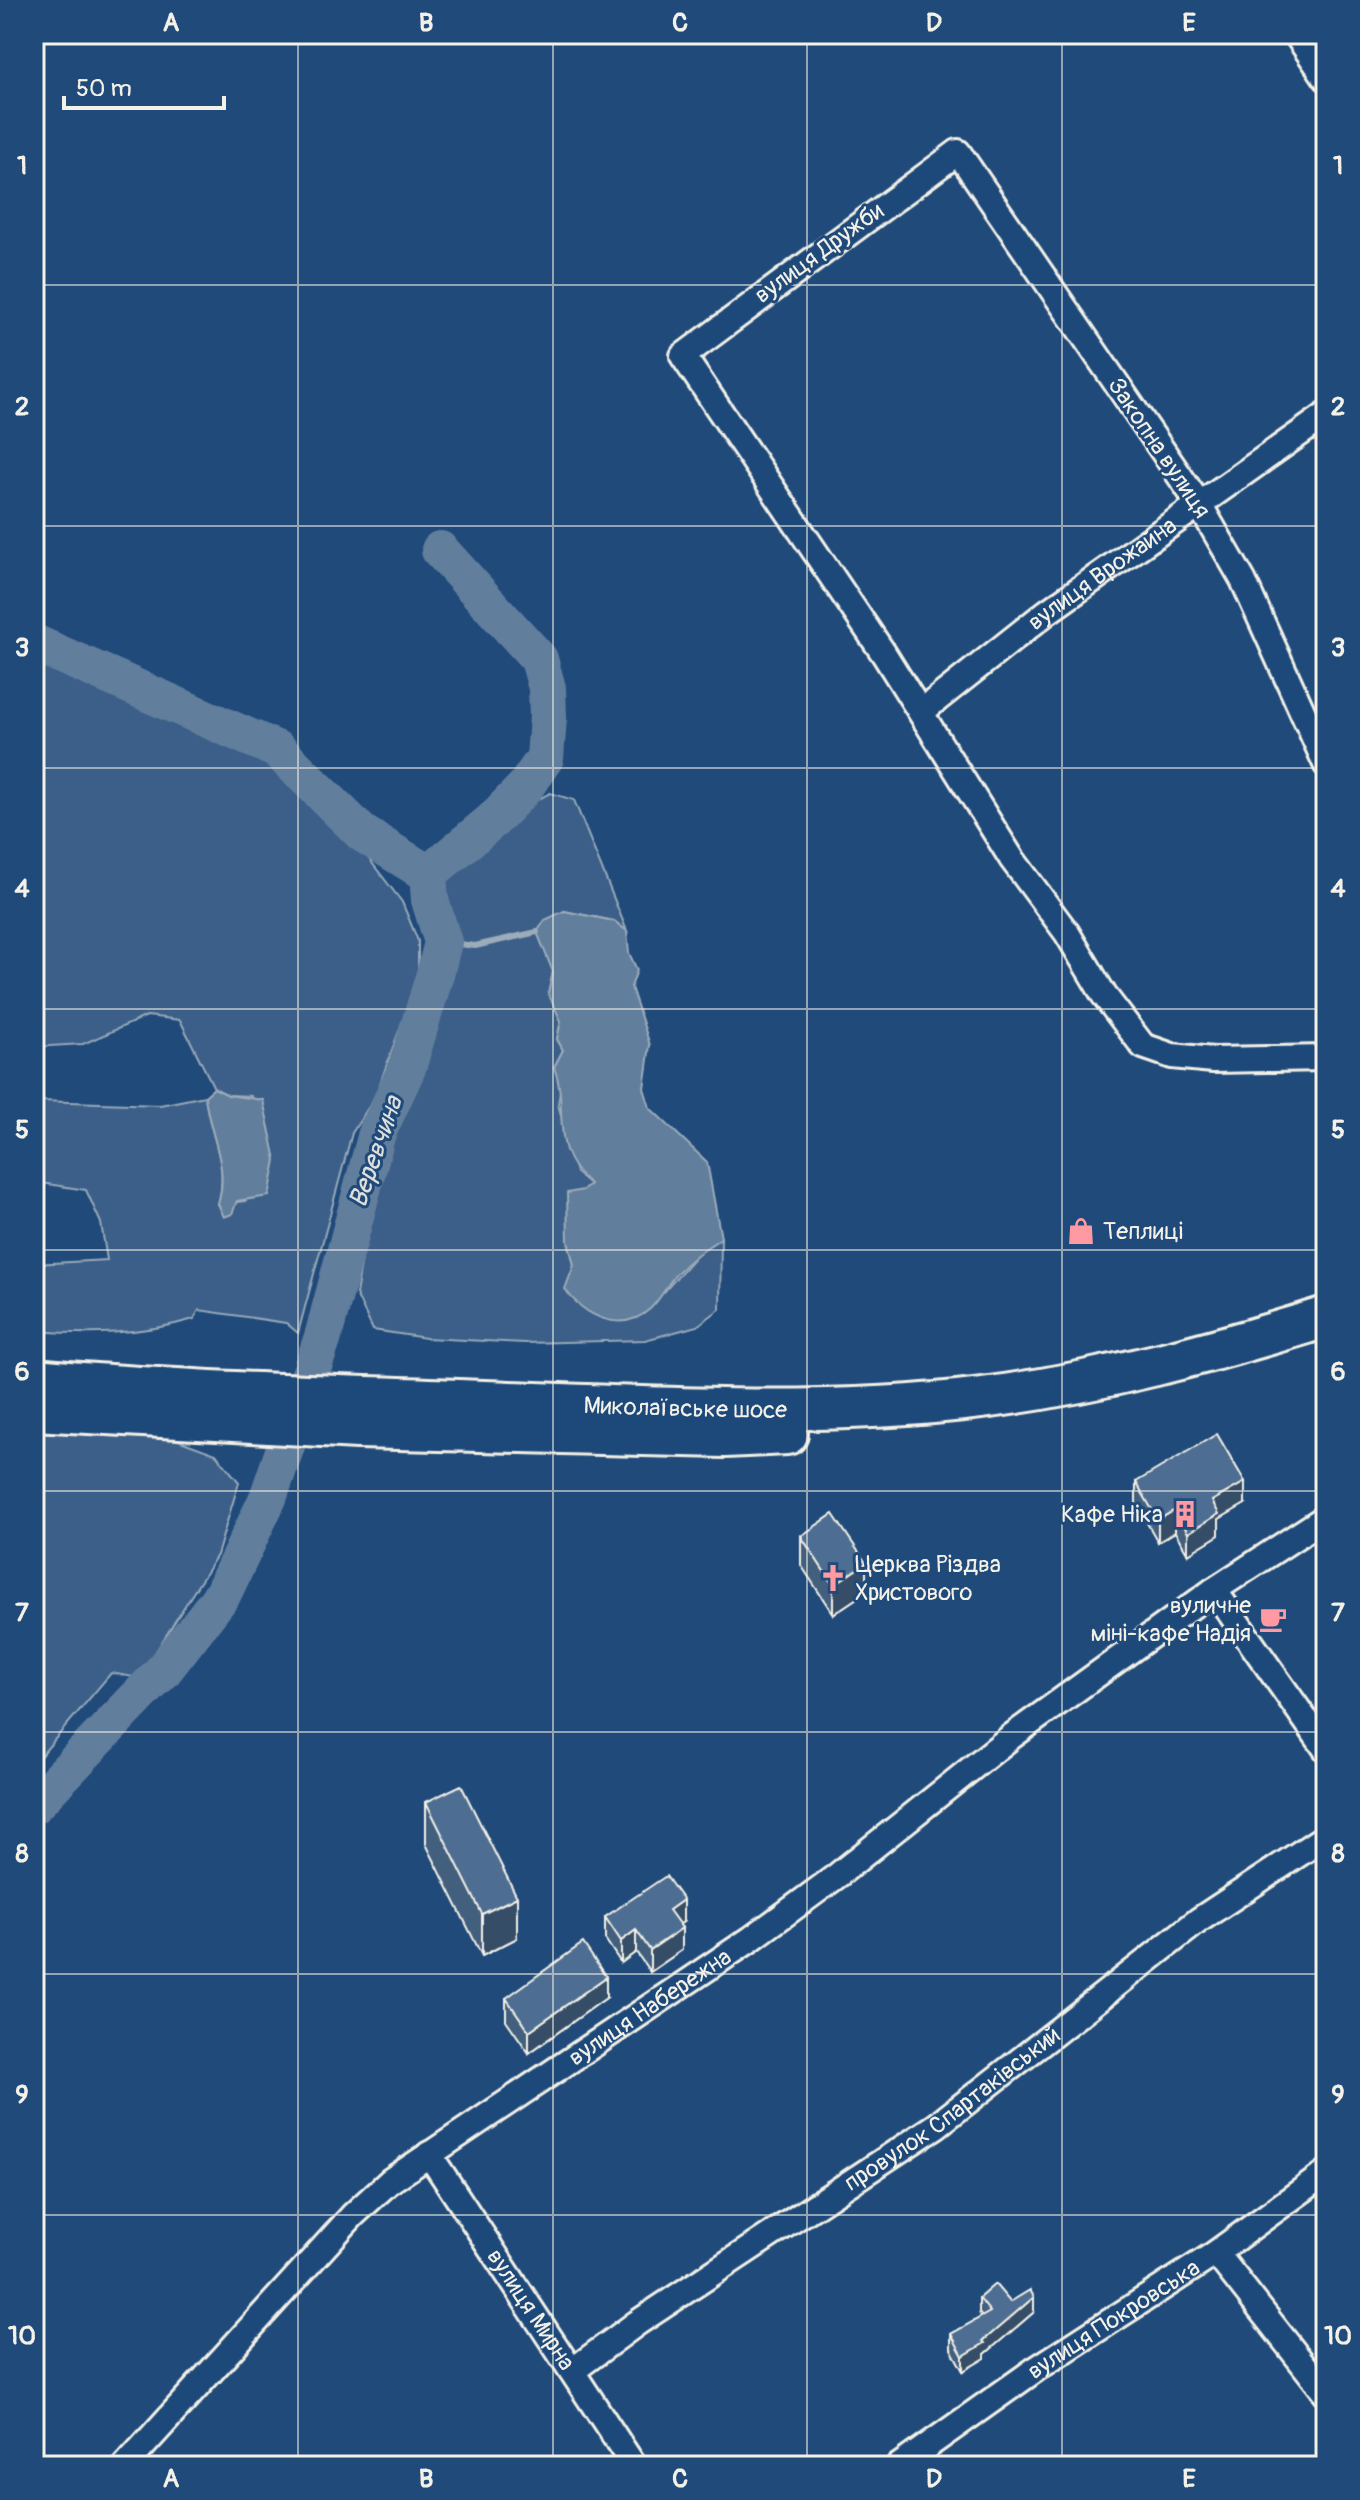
<svg xmlns="http://www.w3.org/2000/svg" width="1360" height="2500" font-family="Pangolin,sans-serif">
  <rect width="100%" height="100%" fill="#1f4a7a"/>
  <filter id="ink" filterUnits="userSpaceOnUse"><feTurbulence type="fractalNoise" baseFrequency=".0125" numOctaves="2"/><feDisplacementMap in="SourceGraphic" scale="16" xChannelSelector="R" yChannelSelector="G"/><feConvolveMatrix kernelMatrix="1 2 1 2 8 2 1 2 1" color-interpolation-filters="sRGB"/></filter>
  <g filter="url(#ink)">
    <g fill="#3a5f88" stroke="#97a8b8" stroke-width="2">
      <path d="M34 635 229 723 355 841 402 902 418 941V978L375 1097 352 1133 298 1333 286 1323 199 1310 194 1319C140 1335 89 1335 34 1331V1264L107 1260 101 1223 86 1190 34 1182V1143L40 1101 160 1105 205 1096C209 1137 230 1162 218 1204L245 1201 251 1096 228 1095 214 1088 180 1020 147 1016 83 1044 34 1047Z"/>
      <path d="M550 793 574 800 627 931 614 921 564 911 549 993 561 1021 557 1039 563 1050 554 1067 561 1085 558 1104 576 1173 590 1184C569 1202 568 1241 574 1265L664 1292 698 1253 721 1238 720 1309 697 1326 645 1340 525 1343 426 1338 373 1330 356 1294 376 1176 441 1006 453 965 452 933 439 912 436 890 443 877 514 812Z"/>
      <path d="M34 1431 175 1439 216 1454 239 1482 217 1555 139 1678 111 1673 34 1764Z"/>
    </g>
    <g fill="#627e9d" stroke="#9cacbb" stroke-width="2">
      <path d="M564 911 614 921 627 931 629 953 637 970 631 987 650 1045 644 1088 650 1108 707 1162 721 1238C705 1248 690 1259 677 1273 667 1284 661 1299 650 1309 621 1335 584 1316 565 1289L574 1265 568 1241 567 1193 583 1190 590 1184C547 1149 570 1109 554 1067L563 1050 557 1039 561 1021 548 993 553 972 537 932 545 920Z"/>
      <path d="M214 1088 228 1095 263 1100 276 1160 269 1196 237 1201 232 1214 224 1217 218 1204C230 1165 209 1135 205 1096Z"/>
    </g>
    <g fill="none" stroke-linecap="round" stroke-linejoin="round">
      <path stroke="#9cacbb" stroke-width="6" d="M443 942 475 946 537 932"/>
      <g stroke="#627e9d" stroke-width="38">
        <path d="M34 643 278 750 362 833 428 874 430 900 443 942 435 974 407 1068 377 1133 323 1337 268 1498 222 1595 163 1671 34 1805"/>
        <path d="M428 874 493 820 525 787 545 758 548 717 547 688 539 659 440 550"/>
      </g>
      <g stroke="#f4f1e8" stroke-width="30">
        <g id="street">
          <path d="M1296 34 1326 78"/>
          <path id="s1" d="M921 712 1047 612 1326 415"/>
          <path d="M1326 764 1243 580 1199 504 958 152 683 356 884 654 1012 859 1067 933 1104 995 1143 1046 1172 1056 1213 1060 1326 1058"/>
          <path d="M1214 1590 1326 1749"/>
          <path id="s2" d="M429 2154 634 2466"/>
          <path d="M1216 2253 1326 2393"/>
          <path id="s3" d="M572 2371 637 2323 936 2126 1199 1920 1326 1836"/>
          <path id="s4" d="M125 2466 353 2215 390 2181 751 1939 838 1875 1012 1736 1214 1590 1326 1517"/>
          <path id="s5" d="M899 2466 1036 2369 1216 2253 1326 2173"/>
        </g>
      </g>
      <g stroke="#f4f1e8" stroke-width="46">
        <g id="primary">
          <path id="s6" d="M34 1379C175 1392 318 1395 459 1400 629 1406 814 1419 982 1398 1099 1383 1214 1352 1326 1317"/>
          <path d="M34 1410 358 1428 725 1437 787 1434"/>
        </g>
      </g>
      <use href="#street" stroke="#1f4a7a" stroke-width="24"/>
      <use href="#primary" stroke="#1f4a7a" stroke-width="40"/>
    </g>
    <g fill="#425f7e" stroke="#f4f1e8" stroke-width="2">
      <path d="M1136 1482 1245 1504 1219 1519V1535L1188 1554 1175 1532 1158 1542 1136 1504Z"/>
      <path d="M801 1536 866 1592 833 1614 801 1565Z"/>
      <path d="M426 1802 517 1938 482 1956 426 1844Z"/>
      <path d="M605 1917 683 1922 679 1925 682 1950 650 1972 636 1952 621 1963 605 1939Z"/>
      <path d="M506 1998H606L529 2053 506 2020Z"/>
      <path d="M979 2298 1010 2302 1034 2312 985 2354V2358L963 2371 951 2349V2334L982 2317 979 2313Z"/>
    </g>
    <g fill="#364d66" stroke="#f4f1e8" stroke-width="2">
      <path d="M1245 1482V1504L1219 1519V1535L1188 1554V1533L1212 1501Z"/>
      <path d="M1175 1510V1532L1158 1542V1520Z"/>
      <path d="M866 1563V1592L833 1614V1585Z"/>
      <path d="M517 1897V1938L482 1956V1914Z"/>
      <path d="M683 1900V1922L669 1932V1910Z"/>
      <path d="M682 1928V1950L650 1972V1950Z"/>
      <path d="M636 1930V1952L621 1963V1941Z"/>
      <path d="M606 1977V1998L529 2053V2031Z"/>
      <path d="M1034 2297V2312L985 2354V2358L963 2371V2356L983 2341Z"/>
    </g>
    <g fill="#4d6e92" stroke="#f4f1e8" stroke-width="2">
      <path d="M1217 1434 1245 1482 1212 1501 1219 1514 1188 1533 1175 1510 1158 1520 1136 1482Z"/>
      <path d="M833 1514 866 1563 833 1585 801 1536Z"/>
      <path d="M461 1785 517 1897 482 1914 426 1802Z"/>
      <path d="M666 1876 683 1900 669 1910 682 1928 650 1950 636 1930 621 1941 605 1917Z"/>
      <path d="M583 1943 606 1977 529 2031 506 1998Z"/>
      <path d="M995 2284 1010 2302 1030 2290 1034 2297 983 2341 985 2343 963 2356 951 2334 990 2312 979 2298Z"/>
    </g>
  </g>
  <path fill="none" stroke="#f4f1e8" stroke-width="2" stroke-opacity="0.55" d="M298 34V2466M553 34V2466M807 34V2466M1062 34V2466M34 285H1326M34 526H1326M34 768H1326M34 1009H1326M34 1250H1326M34 1491H1326M34 1732H1326M34 1974H1326M34 2215H1326"/>
  <defs>
    <g id="shop-bare" transform="scale(2.16)"><path d="M-5-2.5h2.3a2.7 3.5 0 0 1 5.4 0H5L5.5 6h-11ZM-1.5-2.5h3a1.5 2.3 0 0 0-3 0Z" fill="#ff9aa2" stroke="#1f4a7a" stroke-width="2.5" paint-order="stroke"/></g>
    <g id="building-bare" transform="scale(2.16)"><path d="M-4-6H4V6H1V3H-1V6H-4ZM-2.5-4.3h1.7v1.8h-1.7ZM.8-4.3h1.7v1.8H.8ZM-2.5-1h1.7V.8h-1.7ZM.8-1h1.7V.8H.8Z" fill="#ff9aa2" stroke="#1f4a7a" stroke-width="2.5" paint-order="stroke"/></g>
    <g id="church-bare" transform="scale(2.16)"><path d="M-1.2-6h2.4v3.5h3.3v2.4h-3.3V6h-2.4V-.1h-3.3v-2.4h3.3Z" fill="#ff9aa2" stroke="#1f4a7a" stroke-width="2.5" paint-order="stroke"/></g>
    <g id="cafe-bare" transform="scale(2.16)"><path d="M-5.5-4.5H6V0H3Q3 3.5 0 3.5H-2.5Q-5.5 3.5-5.5 0ZM3-3.2v2h1.7v-2ZM-6 4.5H4V6H-6Z" fill="#ff9aa2" stroke="#1f4a7a" stroke-width="2.5" paint-order="stroke"/></g>
  </defs>
  <g fill-rule="evenodd">
    <use href="#shop-bare" x="1081" y="1231"/>
    <use href="#building-bare" x="1185" y="1514"/>
    <use href="#church-bare" x="833" y="1578"/>
    <use href="#cafe-bare" x="1273" y="1619"/>
  </g>
  <g text-anchor="middle" dominant-baseline="central" stroke-width="6" stroke-linejoin="round" paint-order="stroke">
    <g font-size="24" fill="#f4f1e8" stroke="#1f4a7a">
      <text transform="translate(819 253) rotate(-36)">вулиця Дружби</text>
      <text transform="translate(1159 448) rotate(56)">Закопна вулиця</text>
      <text stroke="none"><textPath href="#s1" startOffset="228">вулиця Врожайна</textPath></text>
      <text stroke="none"><textPath href="#s6" startOffset="652">Миколаївське шосе</textPath></text>
      <text stroke="none"><textPath href="#s4" startOffset="702">вулиця Набережна</textPath></text>
      <text stroke="none"><textPath href="#s3" startOffset="462">провулок Спартаківський</textPath></text>
      <text stroke="none"><textPath href="#s2" startOffset="186">вулиця Мирна</textPath></text>
      <text stroke="none"><textPath href="#s5" startOffset="260">вулиця Покровська</textPath></text>
    </g>
    <g font-size="24" fill="#f4f1e8" stroke="#1f4a7a" text-anchor="start">
      <text x="1103" y="1231">Теплиці</text>
      <text x="1163" y="1514" text-anchor="end">Кафе Ніка</text>
      <text x="855" y="1564">Церква Різдва<tspan x="855" dy="28">Христового</tspan></text>
      <text x="1251" y="1605" text-anchor="end">вуличне<tspan x="1251" dy="28">міні-кафе Надія</tspan></text>
    </g>
    <g font-size="26" font-style="italic" fill="#dee0dd" stroke="#1f4a7a">
      <text transform="translate(376 1152) rotate(-71)">Веревчина</text>
    </g>
  </g>
  <rect width="1360" height="2500" fill="none" stroke="#1f4a7a" stroke-width="88"/>
  <path d="M64 96v12h160v-12" fill="none" stroke="#f4f1e8" stroke-width="4"/>
  <text x="76" y="96" font-size="24" fill="#f4f1e8" stroke="#1f4a7a" stroke-width="6" paint-order="stroke">50 m</text>
  <rect x="44" y="44" width="1272" height="2412" fill="none" stroke="#f4f1e8" stroke-width="3"/>
  <g font-size="26" text-anchor="middle" font-weight="bold" fill="#f4f1e8">
    <text x="171" y="31">A</text>
    <text x="426" y="31">B</text>
    <text x="680" y="31">C</text>
    <text x="934" y="31">D</text>
    <text x="1189" y="31">E</text>
    <text x="22" y="174">1</text>
    <text x="1338" y="174">1</text>
    <text x="22" y="415">2</text>
    <text x="1338" y="415">2</text>
    <text x="22" y="656">3</text>
    <text x="1338" y="656">3</text>
    <text x="22" y="897">4</text>
    <text x="1338" y="897">4</text>
    <text x="22" y="1138">5</text>
    <text x="1338" y="1138">5</text>
    <text x="22" y="1380">6</text>
    <text x="1338" y="1380">6</text>
    <text x="22" y="1621">7</text>
    <text x="1338" y="1621">7</text>
    <text x="22" y="1862">8</text>
    <text x="1338" y="1862">8</text>
    <text x="22" y="2103">9</text>
    <text x="1338" y="2103">9</text>
    <text x="22" y="2344">10</text>
    <text x="1338" y="2344">10</text>
    <text x="171" y="2487">A</text>
    <text x="426" y="2487">B</text>
    <text x="680" y="2487">C</text>
    <text x="934" y="2487">D</text>
    <text x="1189" y="2487">E</text>
  </g>
</svg>
